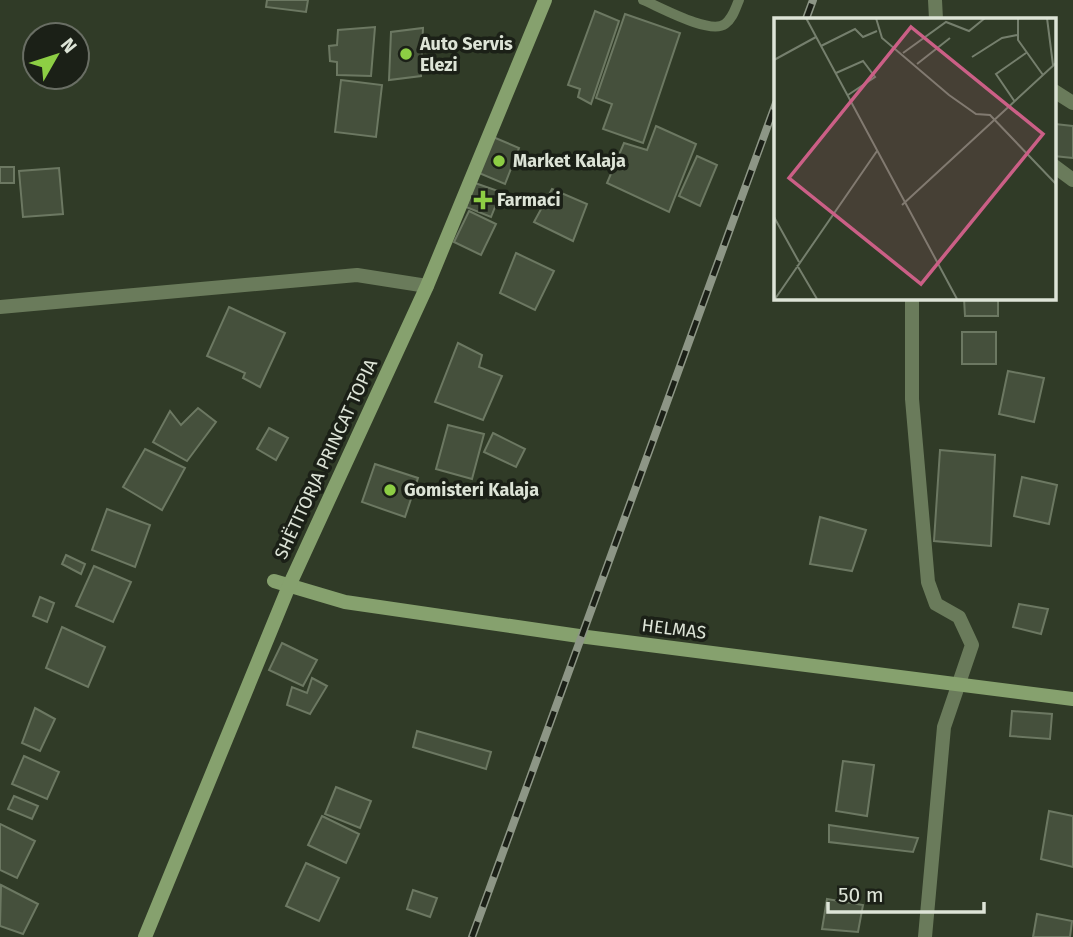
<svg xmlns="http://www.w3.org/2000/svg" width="1073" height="937" font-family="'Fira Sans',sans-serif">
  <rect width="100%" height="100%" fill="#303b27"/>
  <g fill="#45503c" stroke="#6c7862" stroke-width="2">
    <path d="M267 0H308L306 12 266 7Z"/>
    <path d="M595 11 619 21 591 104 578 97 580 89 568 85Z"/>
    <path d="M625 14 680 33 643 143 603 129 612 104 596 98Z"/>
    <path d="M375 27 371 76 337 75V62L330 61 329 46 337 45 338 30Z"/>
    <path d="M423 28 421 76 389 80 391 32Z"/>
    <path d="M341 80 382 85 376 137 335 132Z"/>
    <path d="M1055 124 1073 126V158L1054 156Z"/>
    <path d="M656 126 696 144 669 212 607 183 624 143 647 150Z"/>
    <path d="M493 137 519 148 505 184 479 173Z"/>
    <path d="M697 156 717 165 700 206 679 196Z"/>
    <rect x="0" y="167" width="14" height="16"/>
    <path d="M59 168 63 214 23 217 19 171Z"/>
    <path d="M475 183 501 192 491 217 466 207Z"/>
    <path d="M552 189 587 204 573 241 534 222Z"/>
    <path d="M469 211 496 224 481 255 454 242Z"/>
    <path d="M516 253 554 271 535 310 500 293Z"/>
    <path d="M964 298H998V316H965Z"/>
    <path d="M229 307 285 333 260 387 243 378 245 373 207 356Z"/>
    <rect x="962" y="332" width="34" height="32"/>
    <path d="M458 343 482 355 479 367 502 376 483 420 435 402Z"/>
    <path d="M1008 371 1044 378 1034 422 999 414Z"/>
    <path d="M198 408 216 422 187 461 153 442 170 411 181 425Z"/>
    <path d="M448 425 484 434 472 479 436 469Z"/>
    <path d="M269 428 288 438 276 460 257 449Z"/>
    <path d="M493 433 525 449 516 467 484 452Z"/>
    <path d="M145 449 185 468 162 510 123 487Z"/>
    <path d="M940 450 995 455 991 546 934 541Z"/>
    <path d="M375 464 418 478 405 517 362 502Z"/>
    <path d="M1022 477 1057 485 1049 524 1014 516Z"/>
    <path d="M107 509 150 525 135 567 92 550Z"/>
    <path d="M820 517 866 530 852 571 810 564Z"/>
    <path d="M66 555 85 564 81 574 62 564Z"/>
    <path d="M94 566 131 582 113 622 76 606Z"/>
    <path d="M40 597 54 603 47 622 33 616Z"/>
    <path d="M1019 604 1048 609 1041 634 1013 627Z"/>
    <path d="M62 627 105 647 88 687 46 668Z"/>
    <path d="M282 643 317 660 303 686 269 670Z"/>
    <path d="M312 678 327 686 310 714 287 705 292 687 307 693Z"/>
    <path d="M35 708 55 719 40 751 22 743Z"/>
    <path d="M1012 711 1052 714 1050 739 1010 736Z"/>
    <path d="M417 731 491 752 486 769 413 747Z"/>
    <path d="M24 756 59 772 47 799 12 784Z"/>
    <path d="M843 761 874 765 867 816 836 811Z"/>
    <path d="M336 787 371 801 360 828 325 814Z"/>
    <path d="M14 796 38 806 32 819 8 809Z"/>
    <path d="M1049 811 1073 816V867L1041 859Z"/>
    <path d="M322 816 359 834 346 863 308 845Z"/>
    <path d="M0 824 35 841 17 878 0 870Z"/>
    <path d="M829 825 918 838 913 852 829 842Z"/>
    <path d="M306 863 339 878 319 921 286 906Z"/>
    <path d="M1 885 38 904 23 934 0 926Z"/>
    <path d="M413 890 437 898 430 917 407 909Z"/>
    <path d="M827 899 863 905 858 932 822 929Z"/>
    <path d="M1037 914 1072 921 1070 937H1033Z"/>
  </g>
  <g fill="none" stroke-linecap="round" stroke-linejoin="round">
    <path stroke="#6a7b5b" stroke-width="10" d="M643 0C660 7 710 35 725 24 733 18 735 9 739 0"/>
    <g stroke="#6a7b5b" stroke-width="14">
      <path d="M935 0 936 19"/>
      <path d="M1054 91 1073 103"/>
      <path d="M1054 166 1073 180"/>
      <path d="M912 298V399L928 582 936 604 959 617 972 645 944 727 925 937"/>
      <path d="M0 307 357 275 427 286"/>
    </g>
    <g stroke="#86a16e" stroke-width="14">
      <path d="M274 581 345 602 579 636 1073 699"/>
      <path d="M145 937 289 586 427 286 545 0"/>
    </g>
    <g stroke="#8d9686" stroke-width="8">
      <g id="rail">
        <path d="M806 19 813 0"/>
        <path d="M472 937 776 103"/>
      </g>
    </g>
    <use href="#rail" stroke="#1b2017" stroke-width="5" stroke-dasharray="16" stroke-linecap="butt"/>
  </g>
  <g fill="#8dce44" stroke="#1b2017" stroke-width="2.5">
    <circle cx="406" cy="54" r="7"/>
    <circle cx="499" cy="161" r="7"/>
    <path d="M479.5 189.5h7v7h7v7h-7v7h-7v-7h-7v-7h7z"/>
    <circle cx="390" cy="490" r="7"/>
  </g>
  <g text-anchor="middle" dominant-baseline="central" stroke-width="7" stroke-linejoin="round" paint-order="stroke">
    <g font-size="18" font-weight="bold" fill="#dde4d7" stroke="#1b2017" text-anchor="start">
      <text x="420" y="44">Auto Servis<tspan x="420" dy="21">Elezi</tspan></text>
      <text x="513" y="161">Market Kalaja</text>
      <text x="497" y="200">Farmaci</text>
      <text x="404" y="490">Gomisteri Kalaja</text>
    </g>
    <g font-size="18" fill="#dde4d7" stroke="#1b2017">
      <text transform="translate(326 459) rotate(-65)">SHËTITORJA PRINCAT TOPIA</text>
      <text transform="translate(674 629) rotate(7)">HELMAS</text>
    </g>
  </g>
  <g transform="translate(774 18)">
    <rect width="282" height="282" fill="#303b27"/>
    <path fill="none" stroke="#757f6d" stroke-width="2" d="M32 0 183 281M102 0 108 20 175 77 202 96 216 97 282 166M244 0V22L269 57M273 0 279 47M47 28 81 11 89 19 103 13M129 35 172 4 195 13 211 0M198 39 228 20 243 17M0 42 42 19M143 46 176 20M62 55 89 43 101 59 74 77M241 84 222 56 252 35M128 187 282 45M0 199 25 244M23 247 43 281M1 281 103 133"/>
    <path fill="#cb5f86" fill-opacity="0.15" stroke="#cb5f86" stroke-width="3.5" d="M137 9 269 116 147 266 15 160Z"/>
    <rect width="282" height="282" fill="none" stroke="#dde4d7" stroke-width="3.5"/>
  </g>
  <g transform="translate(56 56) rotate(51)"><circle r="33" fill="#1b2017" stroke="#696e64" stroke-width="2"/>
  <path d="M0-5L12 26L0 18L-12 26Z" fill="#8dce44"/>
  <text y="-10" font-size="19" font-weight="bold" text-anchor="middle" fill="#dde4d7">N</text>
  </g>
  <path d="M828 902v10h156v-10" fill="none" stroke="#dde4d7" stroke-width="3.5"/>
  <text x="838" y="902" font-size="21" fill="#dde4d7" stroke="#1b2017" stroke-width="5" paint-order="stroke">50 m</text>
</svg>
